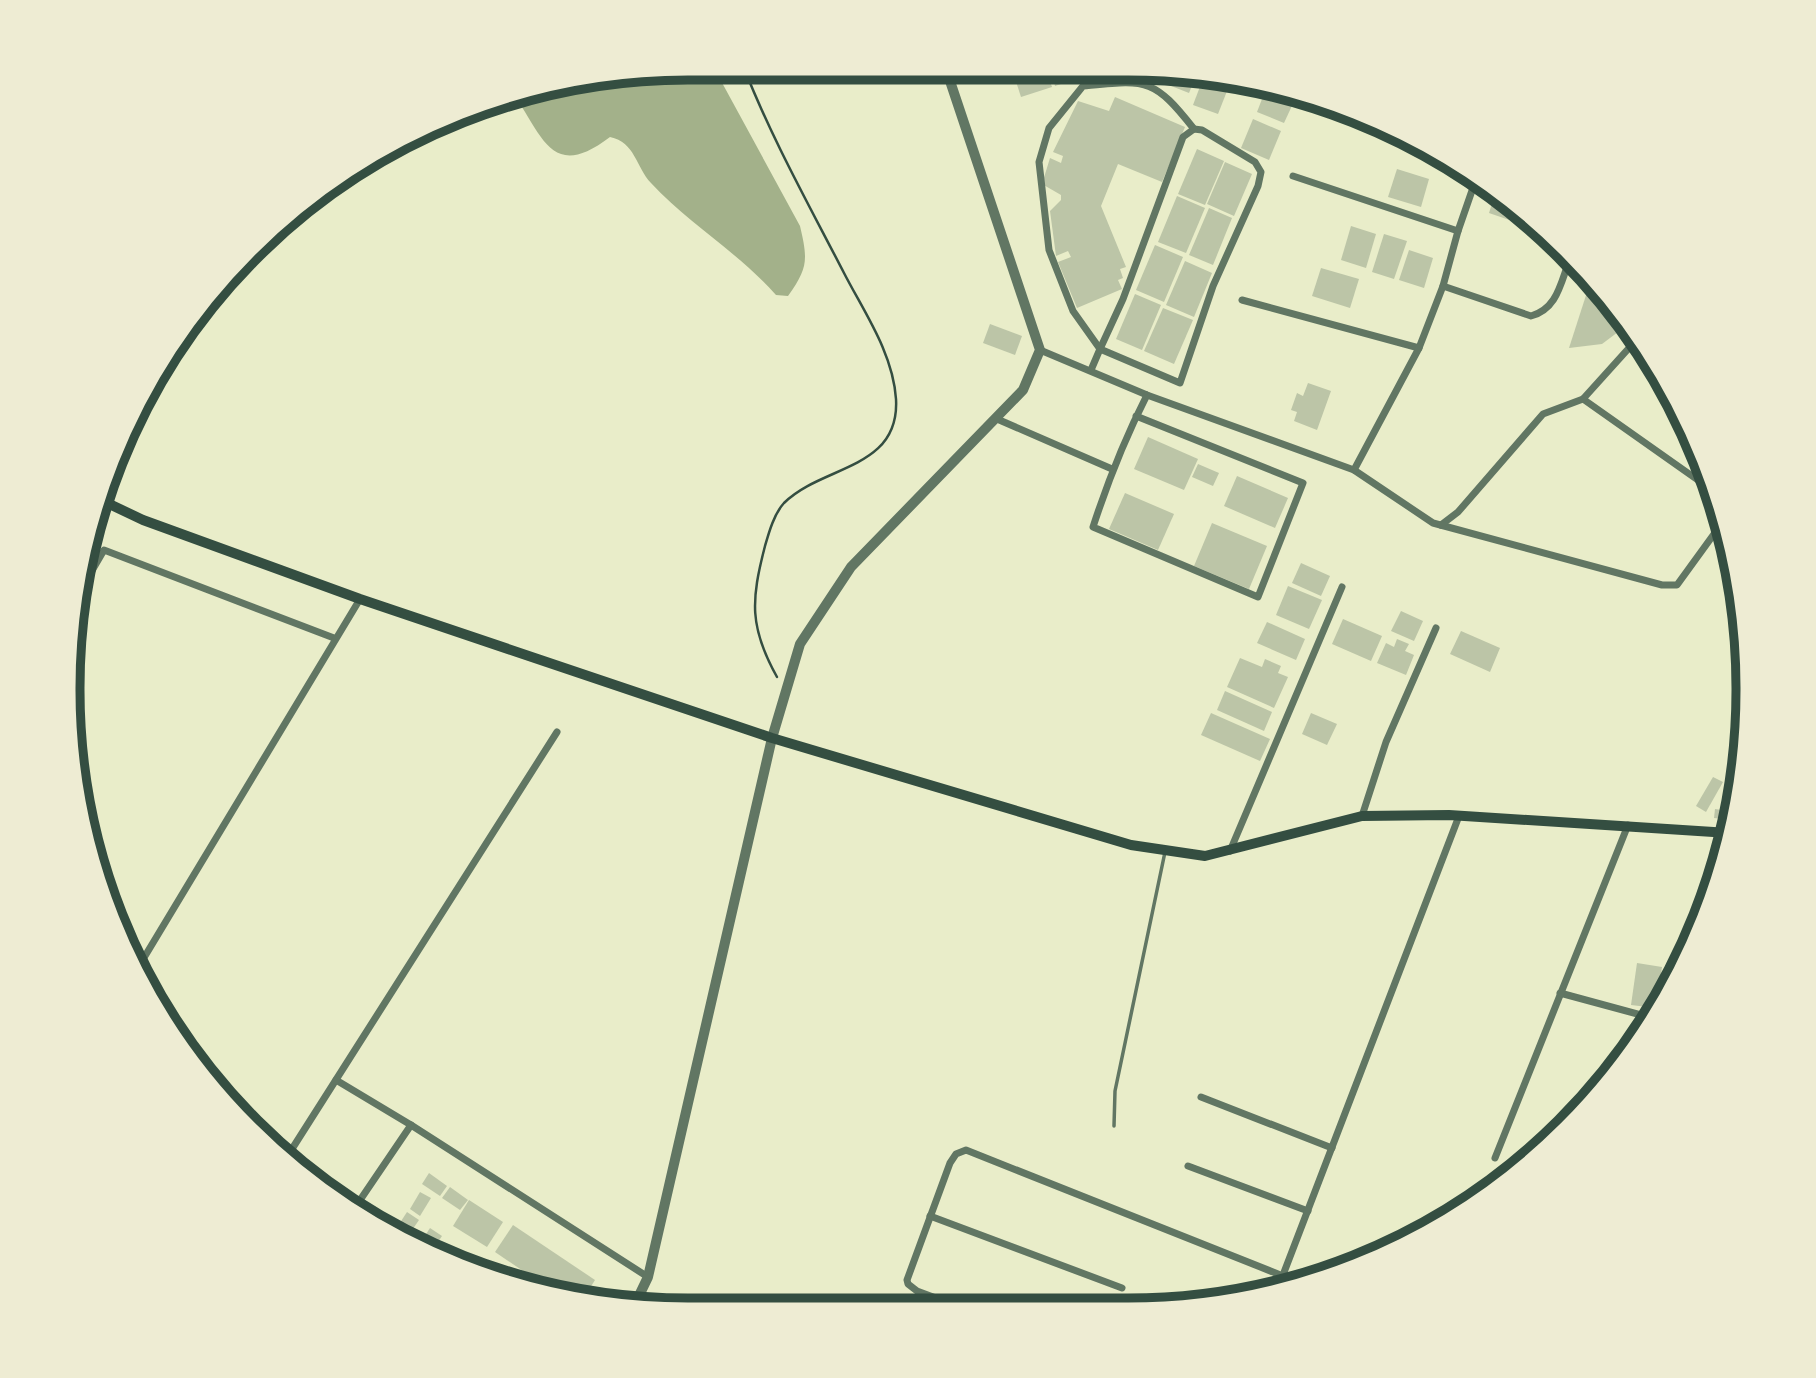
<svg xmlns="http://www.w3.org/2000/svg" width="1816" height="1378" font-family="Figtree,sans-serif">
  <rect width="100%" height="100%" fill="#e9edc9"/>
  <path fill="#a3b18a" d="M689 68H714L800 226C808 260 808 268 788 296L776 295C739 253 689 224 651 183 636 167 635 142 610 137 552 181 544 138 514 95L528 90Z"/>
  <g fill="#bcc5a7">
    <path d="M1012 69H1046L1052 87 1021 97Z"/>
    <path d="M1051 69H1083L1085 76 1055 86Z"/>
    <path d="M1137 69 1154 70H1158L1155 77Z"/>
    <path d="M1166 70 1196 76 1189 93 1161 82Z"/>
    <path d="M1204 76 1229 86 1218 114 1193 105Z"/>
    <path d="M1267 86 1296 97 1284 123 1257 112Z"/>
    <path d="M1115 97 1185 127 1162 182 1118 164 1101 206 1126 267 1120 269 1123 278 1118 280 1122 289 1077 308 1058 262 1071 257 1068 251 1056 256 1050 211 1061 200V195L1042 184 1050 158 1061 163 1063 156 1053 152 1078 101 1109 111Z"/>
    <path d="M1253 119 1281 131 1269 160 1241 148Z"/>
    <path d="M1197 149 1224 161 1205 205 1178 194Z"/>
    <path d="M1225 162 1252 174 1234 216 1207 204Z"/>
    <path d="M1397 169 1429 179 1421 207 1388 197Z"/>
    <path d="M1496 191 1505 196 1535 229 1489 213Z"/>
    <path d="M1177 196 1205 208 1186 253 1158 242Z"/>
    <path d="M1209 208 1232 218 1213 265 1189 255Z"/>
    <path d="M1351 226 1376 234 1366 268 1341 260Z"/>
    <path d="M1384 234 1407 241 1394 279 1372 272Z"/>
    <path d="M1155 245 1183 257 1164 302 1136 290Z"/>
    <path d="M1409 250 1433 258 1424 288 1399 280Z"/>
    <path d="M1185 261 1212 273 1194 317 1166 305Z"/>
    <path d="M1321 268 1359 279 1350 308 1312 296Z"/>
    <path d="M1589 286 1626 326 1602 344 1569 348Z"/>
    <path d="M1135 294 1161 305 1142 350 1116 339Z"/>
    <path d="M1163 308 1193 320 1174 364 1144 351Z"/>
    <path d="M990 324 1022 336 1015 355 983 343Z"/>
    <path d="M1308 383 1331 391 1317 430 1294 421 1297 412 1291 410 1297 393 1303 396Z"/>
    <path d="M1148 437 1198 459 1184 490 1134 469Z"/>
    <path d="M1198 464 1219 473 1213 486 1192 477Z"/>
    <path d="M1237 476 1288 498 1275 528 1224 506Z"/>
    <path d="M1125 493 1174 514 1158 550 1109 529Z"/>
    <path d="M1212 523 1267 546 1249 589 1194 566Z"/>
    <path d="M1301 563 1330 576 1321 596 1292 583Z"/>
    <path d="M1288 586 1322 600 1309 629 1276 615Z"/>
    <path d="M1401 611 1423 621 1414 641 1391 631Z"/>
    <path d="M1343 619 1382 636 1371 661 1332 644Z"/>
    <path d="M1267 622 1305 639 1296 660 1257 643Z"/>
    <path d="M1461 631 1500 648 1490 672 1450 654Z"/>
    <path d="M1397 639 1409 644 1405 651 1414 655 1406 675 1377 663 1386 643 1394 647Z"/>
    <path d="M1240 658 1262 667 1265 659 1281 666 1278 673 1288 677 1274 708 1227 687Z"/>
    <path d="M1225 691 1272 712 1264 731 1217 710Z"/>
    <path d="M1211 713 1270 739 1260 761 1201 735Z"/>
    <path d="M1311 713 1337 724 1327 745 1302 734Z"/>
    <path d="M1713 777 1723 782 1706 812 1696 806Z"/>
    <path d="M1715 809 1735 812 1733 820 1714 818Z"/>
    <path d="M1637 963 1662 967 1656 1008 1631 1005Z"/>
    <path d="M429 1173 447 1186 440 1196 422 1184Z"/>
    <path d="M450 1187 468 1200 460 1210 442 1198Z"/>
    <path d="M420 1192 431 1198 420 1216 410 1209Z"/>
    <path d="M469 1200 503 1222 487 1247 453 1226Z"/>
    <path d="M407 1212 419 1220 406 1239 394 1232Z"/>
    <path d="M513 1225 595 1280 583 1299 554 1292 495 1252Z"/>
    <path d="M430 1228 442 1236 432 1251 419 1245Z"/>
  </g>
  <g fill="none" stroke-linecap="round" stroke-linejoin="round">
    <path stroke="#344e41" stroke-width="2.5" d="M744 68C772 139 809 205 844 273 864 312 893 353 896 399 900 470 822 465 784 503 774 514 769 532 765 546 751 600 749 627 777 677"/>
    <path stroke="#617663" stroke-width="3.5" d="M1114 1126 1115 1091 1165 852"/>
    <g stroke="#617663" stroke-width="7">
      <path d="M949 78 970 69"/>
      <path d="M1221 78 1240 86 1242 82"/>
      <path d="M1194 129 1202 130 1255 162 1261 172 1258 186 1213 286 1180 383 1100 349 1123 299 1183 137Z"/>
      <path d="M1293 176 1458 231 1476 179"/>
      <path d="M1443 286 1458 231"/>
      <path d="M1242 300 1419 348"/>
      <path d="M1040 350 1147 395 1354 470 1433 523 1662 585H1677L1722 523"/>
      <path d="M1091 370 1100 349 1073 311 1049 250 1039 162 1049 128 1083 86C1147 80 1153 77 1194 129"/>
      <path d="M1583 399 1712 490"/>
      <path d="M1136 416 1303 483 1258 597 1093 527C1108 481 1125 438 1147 395"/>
      <path d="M997 419 1112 469"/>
      <path d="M1354 470 1419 348 1443 286 1531 316C1556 309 1560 286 1568 264"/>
      <path d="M1441 525 1458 512 1543 414 1583 399 1638 338"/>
      <path d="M79 593 104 550 334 638"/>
      <path d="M1362 816 1386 742 1436 628"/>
      <path d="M1230 851 1342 587"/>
      <path d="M139 966 360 599"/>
      <path d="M1560 993 1652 1018"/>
      <path d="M336 1080 411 1125 648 1277"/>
      <path d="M1201 1097 1332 1148"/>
      <path d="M1495 1158 1628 825"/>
      <path d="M285 1160 557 732"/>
      <path d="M1188 1166 1308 1211"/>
      <path d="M354 1209 411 1125"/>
      <path d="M930 1216 1122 1288"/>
      <path d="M1278 1288 1459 816"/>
      <path d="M952 1304 917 1291 908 1284 907 1280 950 1163 956 1154 966 1150 1283 1276"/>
    </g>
    <path stroke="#617663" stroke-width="10" d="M635 1304 648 1277 772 738 800 644 851 567 1023 390 1040 350 946 69"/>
    <path stroke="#344e41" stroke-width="10" d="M103 501 143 520 360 599 772 738 1131 845 1205 856 1362 816 1449 815 1729 833"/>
  </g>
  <path d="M0 0H1816V1378H0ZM688 80H1128A608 608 0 0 1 1736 688V690A608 608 0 0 1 1128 1298H688A608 608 0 0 1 80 690V688A608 608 0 0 1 688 80Z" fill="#eeecd3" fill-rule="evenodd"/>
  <path fill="none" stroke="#344e41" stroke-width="9" d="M688 80H1128A608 608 0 0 1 1736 688V690A608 608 0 0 1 1128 1298H688A608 608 0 0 1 80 690V688A608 608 0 0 1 688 80Z"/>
</svg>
